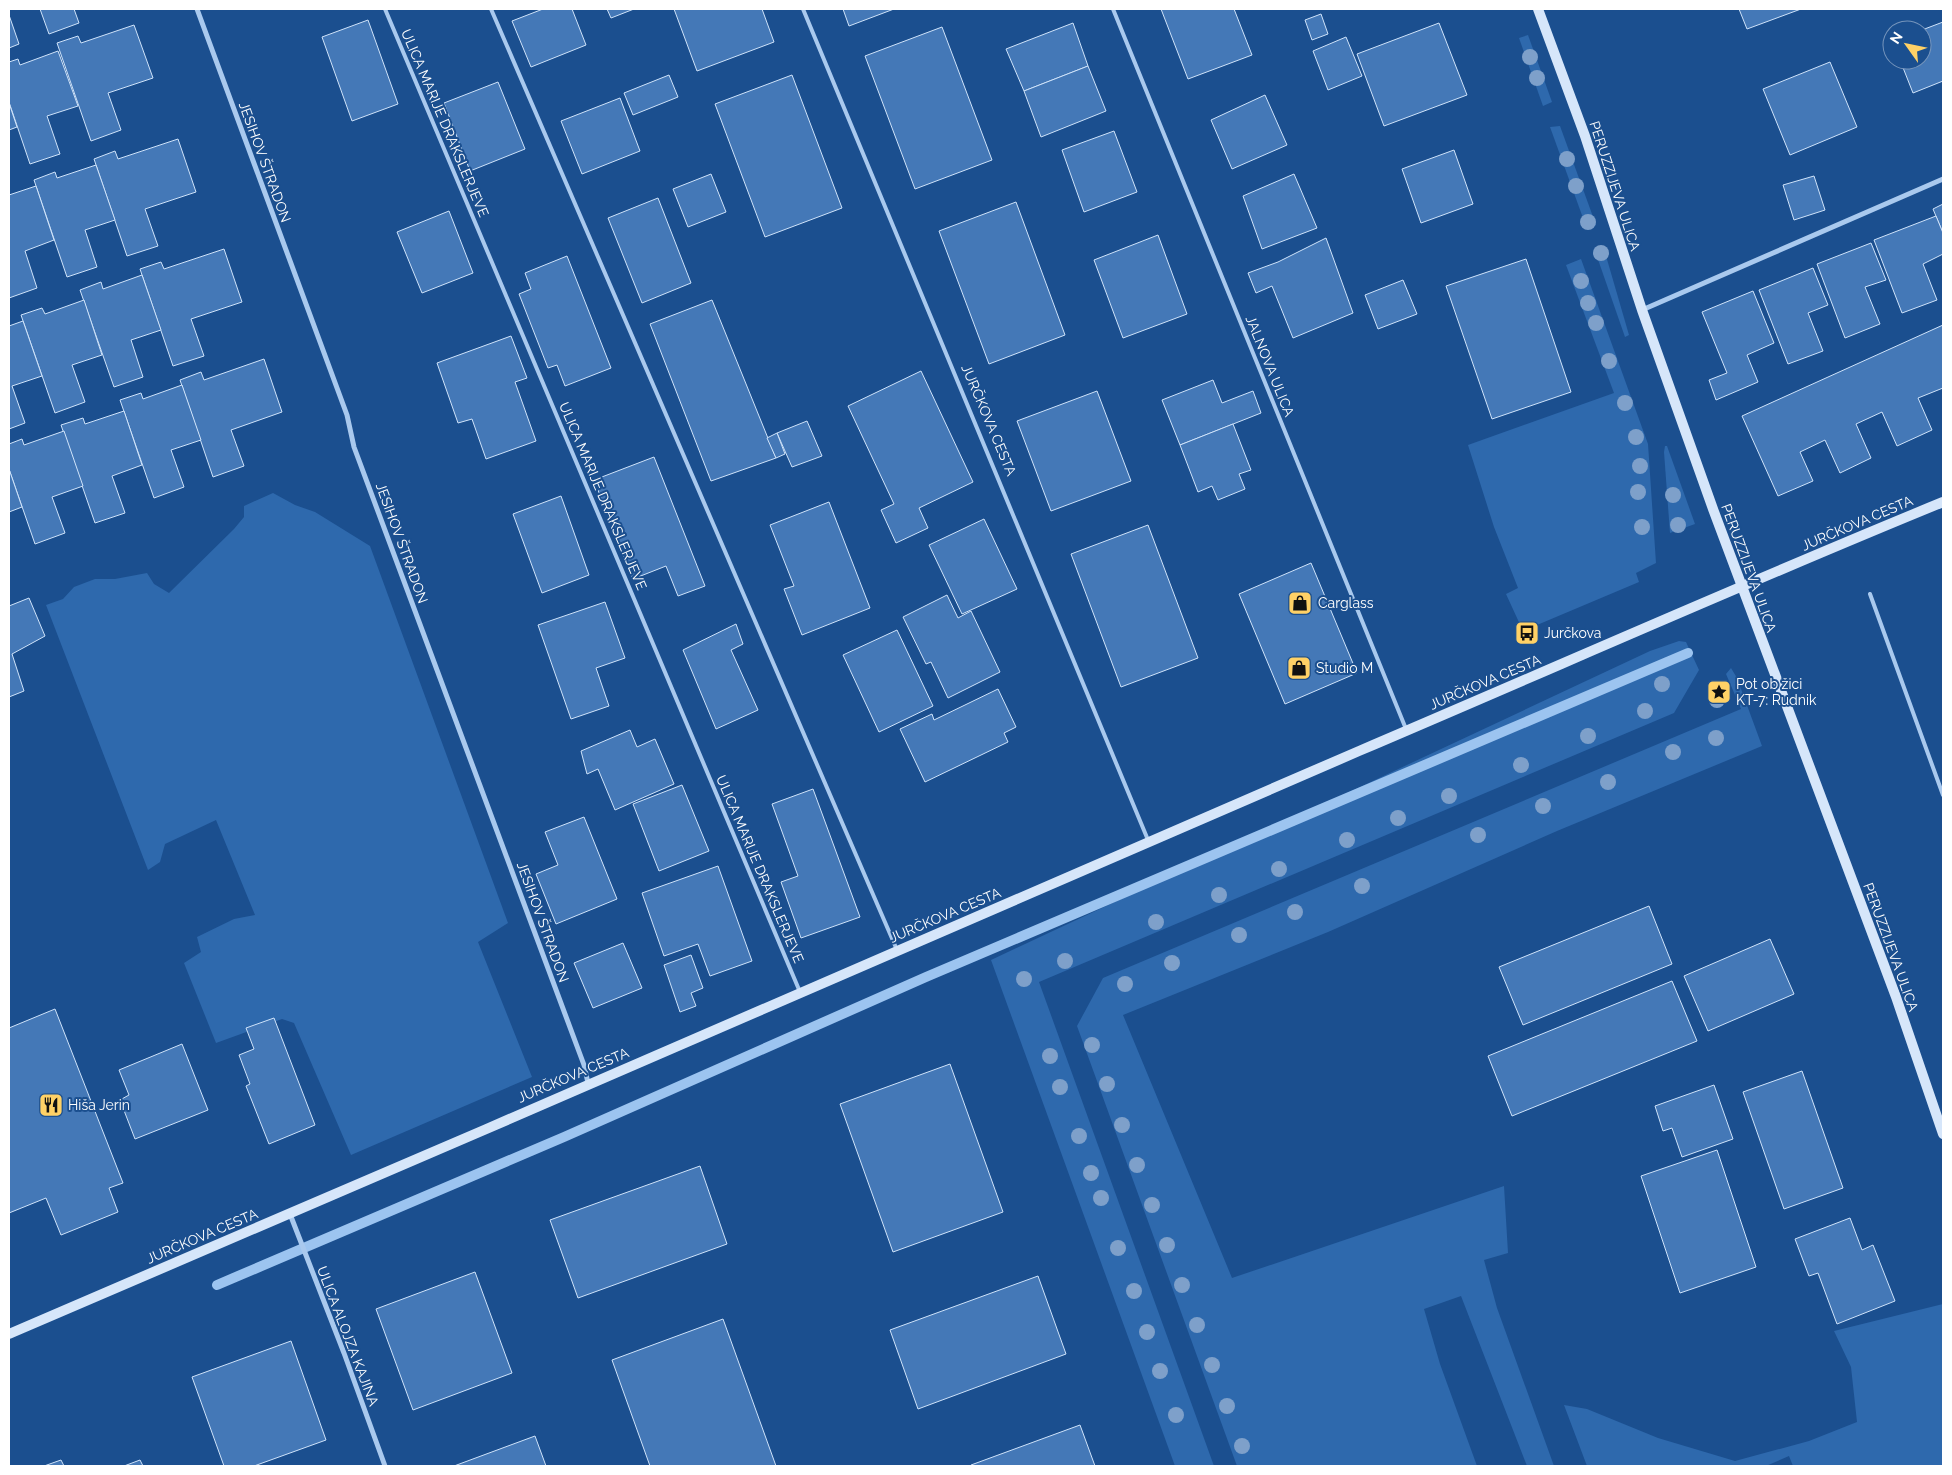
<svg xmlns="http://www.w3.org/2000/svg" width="1952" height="1475" font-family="Raleway,sans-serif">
  <rect width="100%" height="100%" fill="#1b4f8f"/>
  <g fill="#2e69ad">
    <path d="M1528 35 1552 102 1543 106 1519 38Z"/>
    <path d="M1560 126 1596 225 1587 229 1550 127Z"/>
    <path d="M1594 248 1604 249 1629 335 1625 337Z"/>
    <path d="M1581 259 1648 444 1656 563 1636 573 1639 582 1523 631 1506 594 1518 588 1494 527 1468 445 1614 393 1566 265Z"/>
    <path d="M1665 446H1667L1695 524 1670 533 1664 452Z"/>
    <path d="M273 493 295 505 315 512 370 546 508 923 478 942 532 1077 351 1155 294 1023 282 1019 216 1043 184 963 201 952 197 937 234 919 255 915 216 820 165 844 160 862 148 870 46 605 63 599 74 587 95 579H115L147 573 154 584 169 593 234 529 244 517V506Z"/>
    <path d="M1679 641 1686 642 1699 670 1674 713 1039 982 1214 1466H1175L991 960 1650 651Z"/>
    <path d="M1731 668 1737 678 1762 746 1557 831 1328 932 1123 1015 1232 1278 1504 1186 1508 1253 1484 1260 1497 1308 1554 1466H1527L1461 1296 1424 1309 1440 1364 1477 1466H1237L1077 1026 1103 978 1741 709 1726 674Z"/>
    <path d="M1943 1304V1466H1793L1789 1456 1766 1466H1587L1564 1405 1587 1409 1658 1438 1735 1461 1809 1441 1857 1422 1851 1367 1834 1331Z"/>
  </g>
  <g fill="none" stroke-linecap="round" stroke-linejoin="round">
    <path stroke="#9cc4f0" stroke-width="10" d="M217 1285 564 1137 926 977 1688 653"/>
  </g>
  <g fill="#4478b7" stroke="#cfe3fa">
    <path d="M40 9H74L79 23 49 34Z"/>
    <path d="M543 9H572L586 45 531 67 512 21Z"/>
    <path d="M607 9H634L611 18Z"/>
    <path d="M674 9H762L774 42 697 71Z"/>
    <path d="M843 9H894L849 26Z"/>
    <path d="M1161 9H1234L1252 55 1188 79Z"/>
    <path d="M1739 9H1801L1747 29Z"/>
    <path d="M1321 14 1328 34 1312 40 1305 20Z"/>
    <path d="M9 15 19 44 9 48Z"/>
    <path d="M368 20 398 104 352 121 322 37Z"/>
    <path d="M1943 22V81L1913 93 1900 60H1922V30Z"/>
    <path d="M1073 23 1088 66 1024 91 1006 49Z"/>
    <path d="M1439 23 1467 95 1384 126 1357 54Z"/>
    <path d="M134 25 153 78 108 93 121 130 91 141 57 43 78 36 81 43Z"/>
    <path d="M942 27 992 160 915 189 865 56Z"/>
    <path d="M1346 37 1362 76 1328 90 1313 51Z"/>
    <path d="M58 51 78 106 47 116 60 154 30 164 9 102V62L18 59 20 65Z"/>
    <path d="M1830 62 1857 127 1790 155 1763 89Z"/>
    <path d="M1088 66 1106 111 1041 137 1024 91Z"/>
    <path d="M669 75 678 97 633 115 624 93Z"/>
    <path d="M792 75 842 208 765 237 715 104Z"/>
    <path d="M498 82 525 149 470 171 444 103Z"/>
    <path d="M1265 95 1287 145 1232 169 1211 120Z"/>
    <path d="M620 98 640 151 582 174 561 121Z"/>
    <path d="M9 103 17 127 9 130Z"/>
    <path d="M1114 131 1137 192 1084 212 1062 150Z"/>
    <path d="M178 139 196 192 145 209 158 246 127 256 94 159 115 151 118 159Z"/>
    <path d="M1454 150 1473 204 1421 223 1402 169Z"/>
    <path d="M96 165 115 220 85 230 97 267 67 277 34 180 55 172 57 178Z"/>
    <path d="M711 174 726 212 688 227 673 189Z"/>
    <path d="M1294 174 1317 228 1262 249 1243 196Z"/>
    <path d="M1814 176 1825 210 1794 220 1783 185Z"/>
    <path d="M36 186 54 240 25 251 37 288 9 298V195Z"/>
    <path d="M658 198 691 283 642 303 608 218Z"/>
    <path d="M1016 202 1065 335 989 364 939 231Z"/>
    <path d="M1943 204V233L1933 209Z"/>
    <path d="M449 211 473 273 422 293 397 232Z"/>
    <path d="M1936 216 1943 233V254L1923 264 1937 300 1902 313 1874 240Z"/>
    <path d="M1158 235 1187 314 1123 338 1094 260Z"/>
    <path d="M1326 238 1353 313 1293 338 1272 286 1256 293 1248 273 1278 262Z"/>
    <path d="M1871 243 1886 280 1865 287 1880 324 1845 338 1817 264Z"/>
    <path d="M224 249 242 302 191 319 204 356 173 366 140 269 161 262 164 269Z"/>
    <path d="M567 256 611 368 565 386 557 365 548 368 519 294 531 289 525 273Z"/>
    <path d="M1526 259 1571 392 1492 419 1446 286Z"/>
    <path d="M1813 268 1828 305 1808 313 1823 351 1788 364 1759 290Z"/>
    <path d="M142 275 161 330 131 340 143 377 114 387 80 290 101 282 103 289Z"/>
    <path d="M1403 280 1417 314 1378 329 1365 295Z"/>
    <path d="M1753 291 1774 343 1747 355 1758 382 1716 400 1709 380 1727 373 1702 312Z"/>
    <path d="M84 300 102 355 72 365 85 402 55 413 21 315 42 308 45 314Z"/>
    <path d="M712 300 776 458 711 481 650 324Z"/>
    <path d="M23 321 42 376 12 386 25 423 9 429V326Z"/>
    <path d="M1943 325V388L1918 398 1932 430 1897 446 1882 412 1856 424 1871 458 1840 473 1825 440 1800 452 1813 481 1778 496 1742 416Z"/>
    <path d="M511 336 527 378 515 382 536 441 486 459 472 419 458 423 437 363Z"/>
    <path d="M264 359 282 412 231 430 244 466 213 477 180 380 201 372 204 380Z"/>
    <path d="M921 371 973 482 919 508 928 528 896 543 881 510 894 504 848 406Z"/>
    <path d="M1213 380 1222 403 1253 391 1261 413 1180 445 1162 400Z"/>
    <path d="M182 385 201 440 171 450 184 487 154 498 120 400 141 393 143 399Z"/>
    <path d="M1097 391 1131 481 1051 511 1017 421Z"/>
    <path d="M124 411 142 465 112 476 125 513 95 523 61 425 83 418 85 424Z"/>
    <path d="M807 421 822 456 792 467 777 433Z"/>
    <path d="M1233 424 1251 470 1239 474 1245 489 1218 500 1212 486 1198 492 1180 445Z"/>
    <path d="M64 431 83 486 52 497 65 533 35 544 9 469V444L22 439 24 445Z"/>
    <path d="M777 433 785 454 776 458 767 438Z"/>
    <path d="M654 457 705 586 678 596 666 566 633 579 594 480Z"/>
    <path d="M9 469 22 507 9 512Z"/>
    <path d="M561 496 589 575 542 593 513 514Z"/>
    <path d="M829 502 870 608 802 635 784 589 794 586 770 525Z"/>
    <path d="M984 519 1017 589 962 614 929 545Z"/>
    <path d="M1148 525 1198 658 1121 687 1071 554Z"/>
    <path d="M1311 563 1357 673 1285 704 1239 594Z"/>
    <path d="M947 595 958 618 971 611 1000 672 948 698 931 662 926 664 903 617Z"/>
    <path d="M29 598 45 636 12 654 24 691 9 697V606Z"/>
    <path d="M605 602 625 658 596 668 609 706 571 719 538 625Z"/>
    <path d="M736 624 743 644 731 650 758 710 716 729 683 650Z"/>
    <path d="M897 630 933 706 879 732 843 655Z"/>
    <path d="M998 689 1016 727 1004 733 1008 742 925 782 900 729 932 714 934 720Z"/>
    <path d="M630 730 637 747 655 739 674 784 615 810 598 769 587 774 581 751Z"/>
    <path d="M682 785 709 851 659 871 633 804Z"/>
    <path d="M813 789 860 917 801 938 781 882 798 876 772 804Z"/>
    <path d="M584 817 617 899 556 924 536 874 558 865 545 832Z"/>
    <path d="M718 866 752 961 710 976 698 944 664 956 642 893Z"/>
    <path d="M1649 906 1672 964 1523 1025 1499 967Z"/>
    <path d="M1770 939 1794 994 1708 1031 1684 976Z"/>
    <path d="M623 943 642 988 593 1008 574 963Z"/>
    <path d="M691 955 703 988 691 993 696 1006 680 1012 664 965Z"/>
    <path d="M1672 981 1697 1041 1512 1116 1488 1056Z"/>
    <path d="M55 1009 123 1183 109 1188 118 1212 61 1235 46 1198 9 1213V1028Z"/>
    <path d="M274 1018 315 1125 269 1144 246 1086 250 1084 239 1055 254 1049 246 1028Z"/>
    <path d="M182 1044 208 1110 135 1139 120 1100 129 1095 119 1070Z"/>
    <path d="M950 1064 1003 1212 893 1252 840 1104Z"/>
    <path d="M1802 1071 1843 1188 1784 1209 1743 1092Z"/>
    <path d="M1714 1085 1733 1139 1682 1157 1672 1128 1663 1131 1655 1106Z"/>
    <path d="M1717 1150 1756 1267 1680 1293 1641 1176Z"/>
    <path d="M700 1166 727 1244 578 1298 550 1220Z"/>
    <path d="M1850 1218 1862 1250 1873 1245 1895 1301 1837 1324 1818 1273 1809 1276 1795 1239Z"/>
    <path d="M475 1272 512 1373 413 1410 376 1309Z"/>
    <path d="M1038 1276 1066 1354 918 1409 890 1330Z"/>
    <path d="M723 1319 776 1466H650L612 1360Z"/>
    <path d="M291 1341 326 1440 254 1466H224L192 1377Z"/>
    <path d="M1080 1425 1095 1466H971V1465Z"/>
    <path d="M535 1436 546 1466H454Z"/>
    <path d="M61 1460 64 1466H44Z"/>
    <path d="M140 1460 143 1466H124Z"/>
  </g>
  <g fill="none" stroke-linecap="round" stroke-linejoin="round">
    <g stroke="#a9c9ee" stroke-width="4">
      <path d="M385 9 800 992"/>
      <path d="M491 9 897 950"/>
      <path d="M803 9 1148 840"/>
      <path d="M1113 9 1406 729"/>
      <path d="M1870 594 1943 795"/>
    </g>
    <g stroke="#a9c9ee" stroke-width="5">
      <path d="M197 9 347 415 354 447 584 1065 588 1083"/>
      <path d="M1642 310 1943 179"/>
      <path d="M290 1214 344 1353 385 1466"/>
    </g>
    <g stroke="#d6e6fa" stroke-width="10">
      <path d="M1538 9 1585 136 1642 310 1713 509 1896 997 1943 1134"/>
      <path d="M9 1334C460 1142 909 945 1359 751 1554 668 1747 582 1943 502"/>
    </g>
  </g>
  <g fill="#7ea0ca">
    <circle cx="1530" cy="57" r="8"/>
    <circle cx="1537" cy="78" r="8"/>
    <circle cx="1567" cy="159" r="8"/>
    <circle cx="1576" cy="186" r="8"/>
    <circle cx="1588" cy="222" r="8"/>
    <circle cx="1601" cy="253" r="8"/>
    <circle cx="1581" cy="281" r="8"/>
    <circle cx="1588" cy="303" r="8"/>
    <circle cx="1596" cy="323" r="8"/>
    <circle cx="1609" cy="361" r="8"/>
    <circle cx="1625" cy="403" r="8"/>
    <circle cx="1636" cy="437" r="8"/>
    <circle cx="1640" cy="466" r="8"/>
    <circle cx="1638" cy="492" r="8"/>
    <circle cx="1673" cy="495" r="8"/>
    <circle cx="1678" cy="525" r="8"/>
    <circle cx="1642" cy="527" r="8"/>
    <circle cx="1662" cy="684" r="8"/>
    <circle cx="1717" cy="700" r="8"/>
    <circle cx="1645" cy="711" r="8"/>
    <circle cx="1588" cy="736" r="8"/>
    <circle cx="1716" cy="738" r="8"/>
    <circle cx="1673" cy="752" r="8"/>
    <circle cx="1521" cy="765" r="8"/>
    <circle cx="1608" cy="782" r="8"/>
    <circle cx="1449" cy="796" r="8"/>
    <circle cx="1543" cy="806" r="8"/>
    <circle cx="1398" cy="818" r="8"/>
    <circle cx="1478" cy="835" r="8"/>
    <circle cx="1347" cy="840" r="8"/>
    <circle cx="1279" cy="869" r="8"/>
    <circle cx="1362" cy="886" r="8"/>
    <circle cx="1219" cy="895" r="8"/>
    <circle cx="1295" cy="912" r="8"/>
    <circle cx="1156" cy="922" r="8"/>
    <circle cx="1239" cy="935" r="8"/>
    <circle cx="1065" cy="961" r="8"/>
    <circle cx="1172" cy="963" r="8"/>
    <circle cx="1024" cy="979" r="8"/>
    <circle cx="1125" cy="984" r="8"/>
    <circle cx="1092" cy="1045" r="8"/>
    <circle cx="1050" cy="1056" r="8"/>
    <circle cx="1107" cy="1084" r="8"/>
    <circle cx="1060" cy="1087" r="8"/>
    <circle cx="1122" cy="1125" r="8"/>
    <circle cx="1079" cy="1136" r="8"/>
    <circle cx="1137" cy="1165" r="8"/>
    <circle cx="1091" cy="1173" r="8"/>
    <circle cx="1101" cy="1198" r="8"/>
    <circle cx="1152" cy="1205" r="8"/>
    <circle cx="1167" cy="1245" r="8"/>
    <circle cx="1118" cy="1248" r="8"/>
    <circle cx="1182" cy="1285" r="8"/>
    <circle cx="1134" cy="1291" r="8"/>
    <circle cx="1197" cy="1325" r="8"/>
    <circle cx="1147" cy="1332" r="8"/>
    <circle cx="1212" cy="1365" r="8"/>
    <circle cx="1160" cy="1371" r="8"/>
    <circle cx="1227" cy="1406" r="8"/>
    <circle cx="1176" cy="1415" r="8"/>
    <circle cx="1242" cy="1446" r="8"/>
  </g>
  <defs>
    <g id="shop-square" transform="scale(1.25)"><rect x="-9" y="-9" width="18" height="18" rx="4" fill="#ffd166" stroke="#1b4f8f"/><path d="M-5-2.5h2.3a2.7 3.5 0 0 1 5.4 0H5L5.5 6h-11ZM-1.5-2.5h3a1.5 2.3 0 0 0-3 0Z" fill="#111"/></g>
    <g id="bus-square" transform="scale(1.25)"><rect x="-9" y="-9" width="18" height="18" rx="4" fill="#ffd166" stroke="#1b4f8f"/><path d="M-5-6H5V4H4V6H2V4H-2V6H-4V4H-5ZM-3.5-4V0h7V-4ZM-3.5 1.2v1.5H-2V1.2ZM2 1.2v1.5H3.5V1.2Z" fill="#111"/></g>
    <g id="sight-square" transform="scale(1.25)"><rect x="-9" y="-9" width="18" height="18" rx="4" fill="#ffd166" stroke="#1b4f8f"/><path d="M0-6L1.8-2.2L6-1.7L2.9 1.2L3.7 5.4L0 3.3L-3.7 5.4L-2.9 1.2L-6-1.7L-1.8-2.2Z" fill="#111"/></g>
    <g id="restaurant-square" transform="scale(1.25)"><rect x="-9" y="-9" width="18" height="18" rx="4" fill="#ffd166" stroke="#1b4f8f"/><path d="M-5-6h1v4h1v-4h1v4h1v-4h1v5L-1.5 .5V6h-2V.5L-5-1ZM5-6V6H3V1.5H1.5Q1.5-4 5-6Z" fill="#111"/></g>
  </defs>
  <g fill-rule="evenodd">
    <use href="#shop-square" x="1300" y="603"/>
    <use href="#bus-square" x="1527" y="633"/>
    <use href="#shop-square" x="1299" y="668"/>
    <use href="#sight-square" x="1719" y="692"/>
    <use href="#restaurant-square" x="51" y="1105"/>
  </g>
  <g text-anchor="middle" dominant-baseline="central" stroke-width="4" stroke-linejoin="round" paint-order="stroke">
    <g font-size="14" fill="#fff" stroke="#1b4f8f">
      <text transform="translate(445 123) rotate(67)">ULICA MARIJE DRAKSLERJEVE</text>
      <text transform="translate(265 162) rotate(70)">JESIHOV ŠTRADON</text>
      <text transform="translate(1615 186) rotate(72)">PERUZZIJEVA ULICA</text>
      <text transform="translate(1270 366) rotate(68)">JALNOVA ULICA</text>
      <text transform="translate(989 420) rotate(67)">JURČKOVA CESTA</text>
      <text transform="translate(603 496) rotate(67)">ULICA MARIJE DRAKSLERJEVE</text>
      <text transform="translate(1857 523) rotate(-23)">JURČKOVA CESTA</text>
      <text transform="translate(402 543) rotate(70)">JESIHOV ŠTRADON</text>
      <text transform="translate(1749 568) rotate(70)">PERUZZIJEVA ULICA</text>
      <text transform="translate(1485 682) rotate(-23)">JURČKOVA CESTA</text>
      <text transform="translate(760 869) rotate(67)">ULICA MARIJE DRAKSLERJEVE</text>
      <text transform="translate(945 915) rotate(-23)">JURČKOVA CESTA</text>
      <text transform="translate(543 922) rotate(70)">JESIHOV ŠTRADON</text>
      <text transform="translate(1891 947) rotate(70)">PERUZZIJEVA ULICA</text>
      <text transform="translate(573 1075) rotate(-23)">JURČKOVA CESTA</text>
      <text transform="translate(202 1236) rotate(-23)">JURČKOVA CESTA</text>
      <text transform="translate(348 1336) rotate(69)">ULICA ALOJZA KAJINA</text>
    </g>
    <g font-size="14" fill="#fff" stroke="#1b4f8f" text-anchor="start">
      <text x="1318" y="603">Carglass</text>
      <text x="1544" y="633">Jurčkova</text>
      <text x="1316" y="668">Studio M</text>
      <text x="1736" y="684">Pot ob žici<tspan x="1736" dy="16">KT-7: Rudnik</tspan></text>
      <text x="68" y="1105">Hiša Jerin</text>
    </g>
  </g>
  <rect width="1952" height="1475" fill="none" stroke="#ffffff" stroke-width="20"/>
  <g transform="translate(1907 45) rotate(303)"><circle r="24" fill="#1b4f8f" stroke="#7695bc"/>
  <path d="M0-4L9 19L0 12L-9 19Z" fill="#ffd166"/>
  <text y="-8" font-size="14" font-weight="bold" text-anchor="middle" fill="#ffffff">N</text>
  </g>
</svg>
